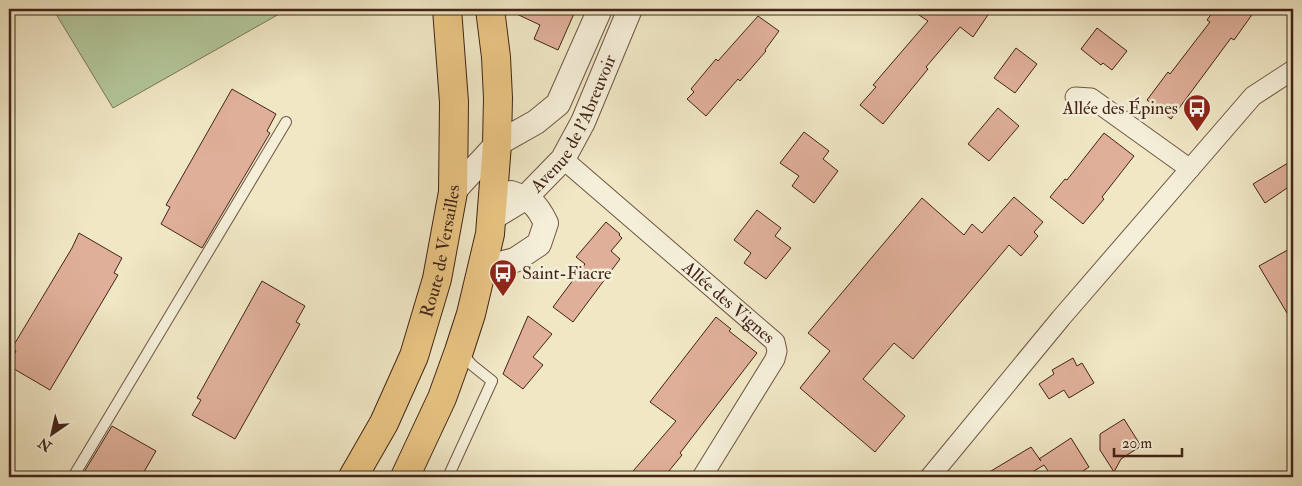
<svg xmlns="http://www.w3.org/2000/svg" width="1302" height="486" font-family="'IM FELL Double Pica',serif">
  <rect width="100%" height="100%" fill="#f0e7c5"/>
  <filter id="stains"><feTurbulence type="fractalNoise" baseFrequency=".004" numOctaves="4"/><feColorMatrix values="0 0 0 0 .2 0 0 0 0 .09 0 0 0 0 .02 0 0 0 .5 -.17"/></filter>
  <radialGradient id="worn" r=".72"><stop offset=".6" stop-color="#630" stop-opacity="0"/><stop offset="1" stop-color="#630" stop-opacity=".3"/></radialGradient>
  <path fill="#b3c79a" stroke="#7a7659" d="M53 9H288L113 108Z"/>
  <g fill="#dfaf99" stroke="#422418">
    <path d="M506 9H576L558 50 534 39 540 25Z"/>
    <path d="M910 9H992L973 37 960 27 926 67 928 69 883 124 860 105 876 87 873 85 928 21Z"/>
    <path d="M1215 9H1256L1234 40 1231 38 1171 119 1147 100 1168 72 1170 74 1210 22 1207 20Z"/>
    <path d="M758 16 779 31 765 50 766 51 740 81 738 79 706 116 687 99 694 92 691 89 716 59 718 61Z"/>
    <path d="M1097 28 1127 51 1112 70 1103 63 1101 65 1081 49Z"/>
    <path d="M1016 48 1037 64 1015 93 994 78Z"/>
    <path d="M232 89 276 114 267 131 270 133 202 248 161 224 170 207 166 205Z"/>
    <path d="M998 108 1019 126 989 161 968 144Z"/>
    <path d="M804 132 829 151 823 159 838 171 814 203 792 186 799 176 780 163Z"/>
    <path d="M1104 133 1134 156 1102 197 1104 199 1083 224 1050 197 1065 179 1067 180Z"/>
    <path d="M1293 160V184L1265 203 1253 184Z"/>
    <path d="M1014 197 1043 222 1034 232 1038 236 1021 256 1009 245 913 359 894 343 863 379 905 416 875 452 800 388 830 351 808 333 922 198 964 235 972 224 982 233Z"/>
    <path d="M757 210 781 228 775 236 791 248 766 279 744 263 751 253 734 240Z"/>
    <path d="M606 222 620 234 619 235 622 238 611 251 620 259 573 322 553 307 585 264 576 257Z"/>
    <path d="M79 233 122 258 114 273 118 275 50 390 9 366V364L16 351 12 348 72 248Z"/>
    <path d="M1293 247V323L1259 266Z"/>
    <path d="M262 281 305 306 296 322 300 324 235 439 192 415 201 400 197 398Z"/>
    <path d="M528 316 552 334 533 357 543 365 523 389 503 374Z"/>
    <path d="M716 317 731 329 729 331 757 353 680 453 682 455 664 477H628L676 421 650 402Z"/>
    <path d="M1073 358 1077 366 1082 363 1094 383 1069 398 1064 390 1049 399 1039 384 1054 374 1052 370Z"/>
    <path d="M1124 419 1141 446 1121 459 1114 472 1100 450V434Z"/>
    <path d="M112 426 156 451 141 477H81Z"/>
    <path d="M1071 438 1089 467 1074 477H1052L1044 465 1024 477H981L1031 447 1041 461 1039 459Z"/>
  </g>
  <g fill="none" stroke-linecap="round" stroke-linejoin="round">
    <g stroke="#6e5543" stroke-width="12">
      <g id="service">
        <path d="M73 477 286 122"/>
        <path d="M448 477 492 381 472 365 461 352"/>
      </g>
    </g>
    <g stroke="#6e5543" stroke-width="21">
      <g id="minor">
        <path d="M1075 97 1091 98 1190 169"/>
        <path id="s1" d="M563 159 775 342 777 351 775 359 702 477"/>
        <path d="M930 477 1061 318 1253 96 1293 70"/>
      </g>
    </g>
    <g stroke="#6e5543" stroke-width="26">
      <g id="tertiary">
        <path d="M453 192 497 144 536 122 558 104 600 9"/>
        <path id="s2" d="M492 218 525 198 563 159 583 122 630 9"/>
        <path d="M483 268 515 260 539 244 546 223C536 203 532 200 511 193"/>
      </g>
    </g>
    <g stroke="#422418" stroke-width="30">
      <g id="primary">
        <path id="s3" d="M353 477 384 423 414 356 437 279 453 192 454 102 447 9"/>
        <path d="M405 477 442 398 459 351 471 314 490 234 497 144 498 98 496 57 490 9"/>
      </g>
    </g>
    <use href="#service" stroke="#f5efd9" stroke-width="10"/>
    <use href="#minor" stroke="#f5efd9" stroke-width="19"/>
    <use href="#tertiary" stroke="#f5efd9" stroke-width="24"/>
    <use href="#primary" stroke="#e8c482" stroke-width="28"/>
  </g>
  <defs>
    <g id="bus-pin" transform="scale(1.4375)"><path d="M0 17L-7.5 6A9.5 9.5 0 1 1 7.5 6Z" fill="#8f2418" stroke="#f5efd9"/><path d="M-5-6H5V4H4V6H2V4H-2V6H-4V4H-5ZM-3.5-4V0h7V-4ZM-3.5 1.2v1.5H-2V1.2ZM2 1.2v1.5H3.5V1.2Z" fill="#fff"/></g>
  </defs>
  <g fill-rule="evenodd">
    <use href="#bus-pin" x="1197" y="108"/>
    <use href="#bus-pin" x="503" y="273"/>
  </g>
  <g text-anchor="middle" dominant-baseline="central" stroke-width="5" stroke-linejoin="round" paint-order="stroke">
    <g font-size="18" fill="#422418" stroke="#f5efd9" text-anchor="end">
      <text x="1178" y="108">Allée des Épines</text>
      <text x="522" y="273" text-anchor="start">Saint-Fiacre</text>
    </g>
    <g font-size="18" fill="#422418" stroke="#f5efd9">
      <text stroke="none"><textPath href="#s2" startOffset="129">Avenue de l'Abreuvoir</textPath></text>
      <text stroke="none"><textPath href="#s3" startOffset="244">Route de Versailles</textPath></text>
      <text stroke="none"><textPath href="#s1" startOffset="219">Allée des Vignes</textPath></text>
    </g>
  </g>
  <rect width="1302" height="486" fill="none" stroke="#f0e7c5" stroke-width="30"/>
  <rect x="10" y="10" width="1282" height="466" fill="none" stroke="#422418" stroke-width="2.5"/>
  <rect x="15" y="15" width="1272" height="456" fill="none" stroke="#422418"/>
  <g transform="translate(52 434) rotate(214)" stroke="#f5efd9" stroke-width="4" paint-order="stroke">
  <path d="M0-4L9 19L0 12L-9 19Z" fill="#422418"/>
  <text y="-8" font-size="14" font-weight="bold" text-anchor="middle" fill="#422418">N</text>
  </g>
  <path d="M1114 448v8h68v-8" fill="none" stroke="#422418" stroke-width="2.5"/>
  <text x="1122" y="448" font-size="15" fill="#422418" stroke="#f5efd9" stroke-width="4" paint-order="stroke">20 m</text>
  <rect width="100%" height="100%" filter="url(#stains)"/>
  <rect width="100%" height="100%" fill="url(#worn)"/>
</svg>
